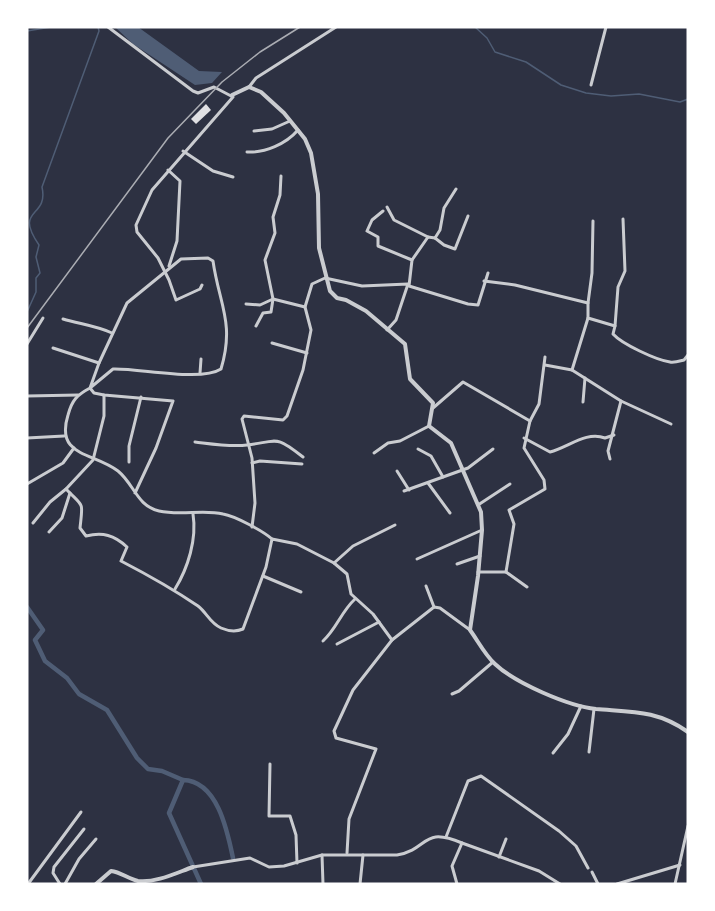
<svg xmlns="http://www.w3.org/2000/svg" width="715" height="911" font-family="'Times New Roman',serif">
  <rect width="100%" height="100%" fill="#2d3142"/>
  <path fill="#4f5d75" d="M115 27H138L199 71 222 72 212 83 195 85 133 44Z"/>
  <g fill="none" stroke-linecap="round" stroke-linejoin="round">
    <g stroke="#4f5d75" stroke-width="1.5">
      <path d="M475 27 487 38 495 52 526 62 561 85 586 93 611 96 639 94 680 102 688 99"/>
      <path d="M27 31 51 27"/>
      <path d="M27 312 36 292V278L40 273 36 257 39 245C13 207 49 219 42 187L99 31 98 27"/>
    </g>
    <g stroke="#4f5d75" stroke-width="4.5">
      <path d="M27 607 43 630 35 640 45 661 67 678 79 694 107 710 137 758 148 769 162 771 183 780 169 813 201 884"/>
      <path d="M183 780C217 781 227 829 233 858"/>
    </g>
  </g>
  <path fill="#e0e0e3" d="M206 104 211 110 196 124 191 119Z"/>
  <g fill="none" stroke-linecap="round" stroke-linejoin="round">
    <g stroke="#caccd0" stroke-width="3">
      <path d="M108 27 193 91 198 93 214 87 233 97 152 190 136 225 137 232 158 258 169 280 176 300 200 289 202 285"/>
      <path d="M591 85 606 27"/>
      <path d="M249 87 256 78 336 27"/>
      <path d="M254 131 272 129 290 121"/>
      <path d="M183 151 213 171 233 177"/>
      <path d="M247 152C265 153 286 144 298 130"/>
      <path d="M168 170 180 181 177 241 169 266"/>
      <path d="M387 207 394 220 428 237"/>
      <path d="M383 211 372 220 367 231 378 237V246L412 260 409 286 468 304 478 305 488 273"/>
      <path d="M435 238 444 245 455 249 468 216"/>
      <path d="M412 260 428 237 435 238 440 230 444 208 456 189"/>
      <path d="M484 281 515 285 588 303V318L615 326 613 334C622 344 656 360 670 362 674 363 680 361 684 360L688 355"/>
      <path d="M588 303 592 273 593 221"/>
      <path d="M246 304 260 305 273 299 305 307"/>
      <path d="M63 319C80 324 97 326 112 333"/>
      <path d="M256 326 263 313 271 312 273 299 265 260 275 233 273 217 280 195 281 176"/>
      <path d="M615 326 618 287 625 271 623 219"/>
      <path d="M272 343 307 353"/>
      <path d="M27 344 43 318"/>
      <path d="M53 348 99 363"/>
      <path d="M545 365 572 370 621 401 671 424"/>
      <path d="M572 370 588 318"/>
      <path d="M200 373 201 359"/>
      <path d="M104 395V416L93 460 66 489C84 508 83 500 80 528L86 536C103 532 114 535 127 547L121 561C148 575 173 589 198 606 207 613 210 623 221 628 228 631 236 632 243 629L266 567 272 539 297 544 334 563 347 574 351 594 373 614 392 640 434 607 440 608 470 630"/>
      <path d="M27 396 78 395"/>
      <path d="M583 402 585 378"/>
      <path d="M433 408 463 382 530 421"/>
      <path d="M27 438 64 436"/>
      <path d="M524 438 550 452C569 447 586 431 605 438L614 435"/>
      <path d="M195 442C212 444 230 447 247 445 279 441 275 435 303 457"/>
      <path d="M418 449 431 456 443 477"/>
      <path d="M374 453 388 443 400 441 429 426"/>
      <path d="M610 459 608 451 621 401"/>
      <path d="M129 462V446L141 397"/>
      <path d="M252 463 260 461 302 464"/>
      <path d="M397 471 409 490"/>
      <path d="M428 483 450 513"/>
      <path d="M27 484 63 463 74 448"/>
      <path d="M404 491 468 468 493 449"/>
      <path d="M135 493 156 448 173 401 104 395 94 393 90 388 113 369C139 368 201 382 221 369 235 323 219 304 213 261L208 258 181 259 127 303 99 363 90 388C77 395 72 400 68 415 55 457 93 452 118 471 134 484 137 506 159 511 181 516 203 509 223 514 235 516 263 531 272 539"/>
      <path d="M478 505 510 484"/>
      <path d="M33 523 50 502 66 489"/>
      <path d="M252 527 255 503 252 458 242 419 244 416 283 420 287 416 303 370 311 330 305 307 312 284 325 278 362 286 408 284 396 320 387 330"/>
      <path d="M49 532 62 518 70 493"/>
      <path d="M417 559 482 530"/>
      <path d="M334 563 353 546 395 525"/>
      <path d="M457 564 480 556"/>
      <path d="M478 572H506L527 587"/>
      <path d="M506 572 514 524 509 510 545 489 544 480 524 448 530 421 539 404 545 357"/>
      <path d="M263 576 301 592"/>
      <path d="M426 586 434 607"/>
      <path d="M175 589C188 568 197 539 193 514"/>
      <path d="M323 641C337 628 341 612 355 599"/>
      <path d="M337 644 379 622"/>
      <path d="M452 694 459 691 493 662"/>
      <path d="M589 752 594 709"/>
      <path d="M553 753 568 734 581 706"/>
      <path d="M270 764 269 816H290L296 835 297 863"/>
      <path d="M446 837 468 781 481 776 559 831 576 846 588 868"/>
      <path d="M462 843 539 871 560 884"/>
      <path d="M347 853 349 819 376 749 336 738 334 731 353 690 392 640"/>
      <path d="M322 855 323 884"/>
      <path d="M499 857 506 839"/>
      <path d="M193 867 250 858 269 867 284 866 322 855H397C430 849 421 826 462 843L452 866 457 884"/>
      <path d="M592 872 598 884"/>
      <path d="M28 884 81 812"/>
      <path d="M60 884 53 873 54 867 84 829"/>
      <path d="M65 884 79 859 96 839"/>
      <path d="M360 884 363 855"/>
      <path d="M617 884 680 865"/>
      <path d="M675 884 688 826"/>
    </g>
    <g stroke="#caccd0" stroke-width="4">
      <path d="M232 95 249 87 261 92 284 113 305 139 311 153 318 194 319 248 330 291 337 298 346 300 366 311 405 344 410 379 433 403 429 426 451 443 481 512 482 530 478 576 470 630C478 641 485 655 495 664 515 683 568 706 596 709 632 712 657 710 688 732"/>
      <path d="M96 884 111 871C121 872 128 879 138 881 156 883 176 873 193 867"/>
    </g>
    <path stroke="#abadb3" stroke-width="1.5" d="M27 328 168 138 222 82 260 52 300 27"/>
  </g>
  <rect width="715" height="911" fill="none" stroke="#ffffff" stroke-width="57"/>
</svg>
